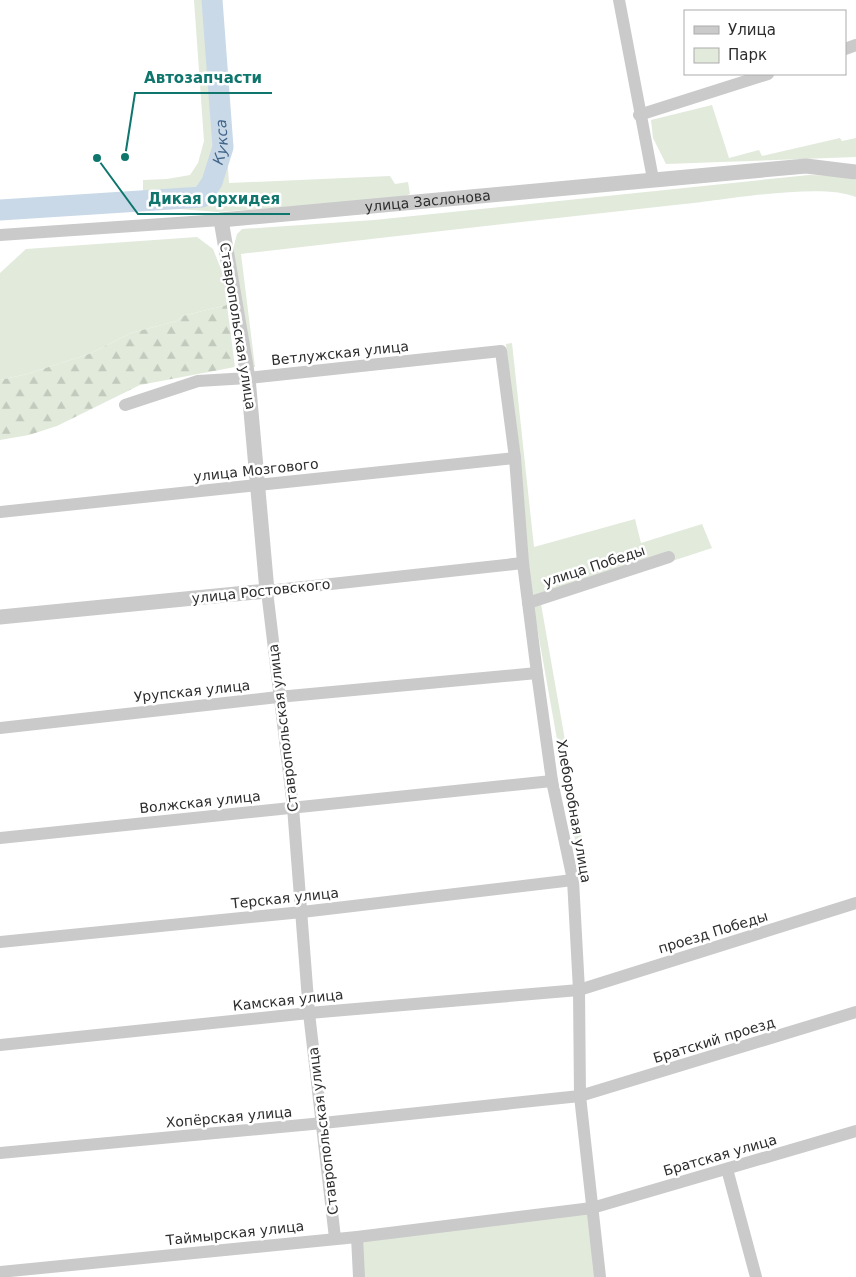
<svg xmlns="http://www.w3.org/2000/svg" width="856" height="1277" font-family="'DejaVu Sans',sans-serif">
  <defs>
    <pattern id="forest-firs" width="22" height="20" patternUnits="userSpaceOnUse" patternTransform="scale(1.25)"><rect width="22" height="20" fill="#e2eadc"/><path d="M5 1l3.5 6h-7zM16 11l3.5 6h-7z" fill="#c2c9bd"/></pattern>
  </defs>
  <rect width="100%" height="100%" fill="#fff"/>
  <g fill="#e2eadc">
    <path d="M194 0H207L216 144 210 174 202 188 183 194 143 195V180L167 179 190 175 198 163 204 141Z"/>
    <path d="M712 105 729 158 759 150 762 156 840 138 842 141 856 138V157L666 164 653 138 651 120Z"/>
    <path d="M227 155 229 183 390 176 395 184 408 182 410 194 394 200 217 212 143 206 200 201 211 195Z"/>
    <path d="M809 175 846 176 856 180V197C822 182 724 200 684 204 536 220 389 237 241 254L255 367H249L233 249 237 234 242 229 374 220Z"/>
    <path d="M197 237 213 249 223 274 227 305 182 316 177 321 131 333 89 354 27 374 0 380V273L26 249Z"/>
    <path d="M512 343 534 547 635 519 641 543 702 524 712 548 541 604 590 882 583 885 530 588 506 344Z"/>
    <path d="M588 1213 595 1277H362L360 1242Z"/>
  </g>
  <path fill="url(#forest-firs)" d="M227 305 235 367 140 385 57 426 29 435 0 440V380L27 374 89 354 131 333 177 321 182 316Z"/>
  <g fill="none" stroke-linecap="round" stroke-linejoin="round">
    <path stroke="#c9d9e8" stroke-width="21" id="s1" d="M0 210 202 197 212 182 223 147 212 0"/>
    <g stroke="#cacaca" stroke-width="12">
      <path d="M619 0 653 179"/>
      <path d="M845 49 856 45"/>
      <path d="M639 115 768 74"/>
      <path d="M0 235 221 220"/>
      <path d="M125 405 198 381 248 378 501 351 515 458 523 563 537 673 552 781 573 880 579 990 580 1096 600 1277"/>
      <path d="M0 512 515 458"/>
      <path d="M528 603 669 557"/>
      <path d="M0 728 278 697 537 673"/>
      <path d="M0 838 552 781"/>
      <path d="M0 942 302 912 573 880"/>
      <path d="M0 1045 309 1013 579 990 856 903"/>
      <path d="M0 1153 323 1123 580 1096 856 1012"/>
      <path d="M727 1169 756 1277"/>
      <path d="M357 1237 359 1277"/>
      <path d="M335 1238 309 1013 293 807 267 591 523 563"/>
      <path d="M0 1272 357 1237 592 1208 856 1131"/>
    </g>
    <path stroke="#cacaca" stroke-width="15" id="s2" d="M0 617 267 591 248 378 221 220 806 166 856 172"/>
  </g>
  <g text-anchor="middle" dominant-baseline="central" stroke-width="5" stroke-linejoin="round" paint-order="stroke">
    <g font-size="14" fill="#2d2d2d" stroke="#fff">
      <text stroke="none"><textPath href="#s2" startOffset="850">улица Заслонова</textPath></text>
      <text transform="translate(238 326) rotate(81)">Ставропольская улица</text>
      <text transform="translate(340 353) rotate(-6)">Ветлужская улица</text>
      <text transform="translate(256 470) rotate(-6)">улица Мозгового</text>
      <text transform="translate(594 566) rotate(-18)">улица Победы</text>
      <text transform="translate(261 591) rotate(-6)">улица Ростовского</text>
      <text transform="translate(192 691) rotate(-6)">Урупская улица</text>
      <text transform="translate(283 728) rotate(-97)">Ставропольская улица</text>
      <text transform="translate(200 802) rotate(-6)">Волжская улица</text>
      <text transform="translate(574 811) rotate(80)">Хлеборобная улица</text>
      <text transform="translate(285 898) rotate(-6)">Терская улица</text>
      <text transform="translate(713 932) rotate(-17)">проезд Победы</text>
      <text transform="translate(288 1000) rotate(-6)">Камская улица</text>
      <text transform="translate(714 1040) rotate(-17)">Братский проезд</text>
      <text transform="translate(229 1117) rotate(-5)">Хопёрская улица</text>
      <text transform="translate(323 1131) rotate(-97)">Ставропольская улица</text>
      <text transform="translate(720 1155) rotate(-16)">Братская улица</text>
      <text transform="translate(235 1233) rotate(-6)">Таймырская улица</text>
    </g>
    <g font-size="15" font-style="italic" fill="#426589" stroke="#fff">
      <text stroke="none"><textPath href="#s1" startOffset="262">Кукса</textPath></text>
    </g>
  </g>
  <path fill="none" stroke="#0f766e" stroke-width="2" d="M125 157L135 93H272M97 158L138 214H290"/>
  <g fill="#0f766e" stroke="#fff" stroke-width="2">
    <circle cx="125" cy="157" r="5"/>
    <circle cx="97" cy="158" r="5"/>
  </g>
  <g font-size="15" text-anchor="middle" font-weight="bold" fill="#0f766e" stroke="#fff" stroke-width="5" stroke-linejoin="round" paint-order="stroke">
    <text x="203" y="83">Автозапчасти</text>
    <text x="214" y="204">Дикая орхидея</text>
  </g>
  <rect x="684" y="10" width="162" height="65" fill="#ffffff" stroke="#ababab"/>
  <rect x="694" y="26" width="25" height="8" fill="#cacaca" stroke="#ababab"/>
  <text x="728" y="35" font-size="15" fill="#2d2d2d">Улица</text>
  <rect x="694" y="48" width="25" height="15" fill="#e2eadc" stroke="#ababab"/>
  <text x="728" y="60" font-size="15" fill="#2d2d2d">Парк</text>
</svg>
